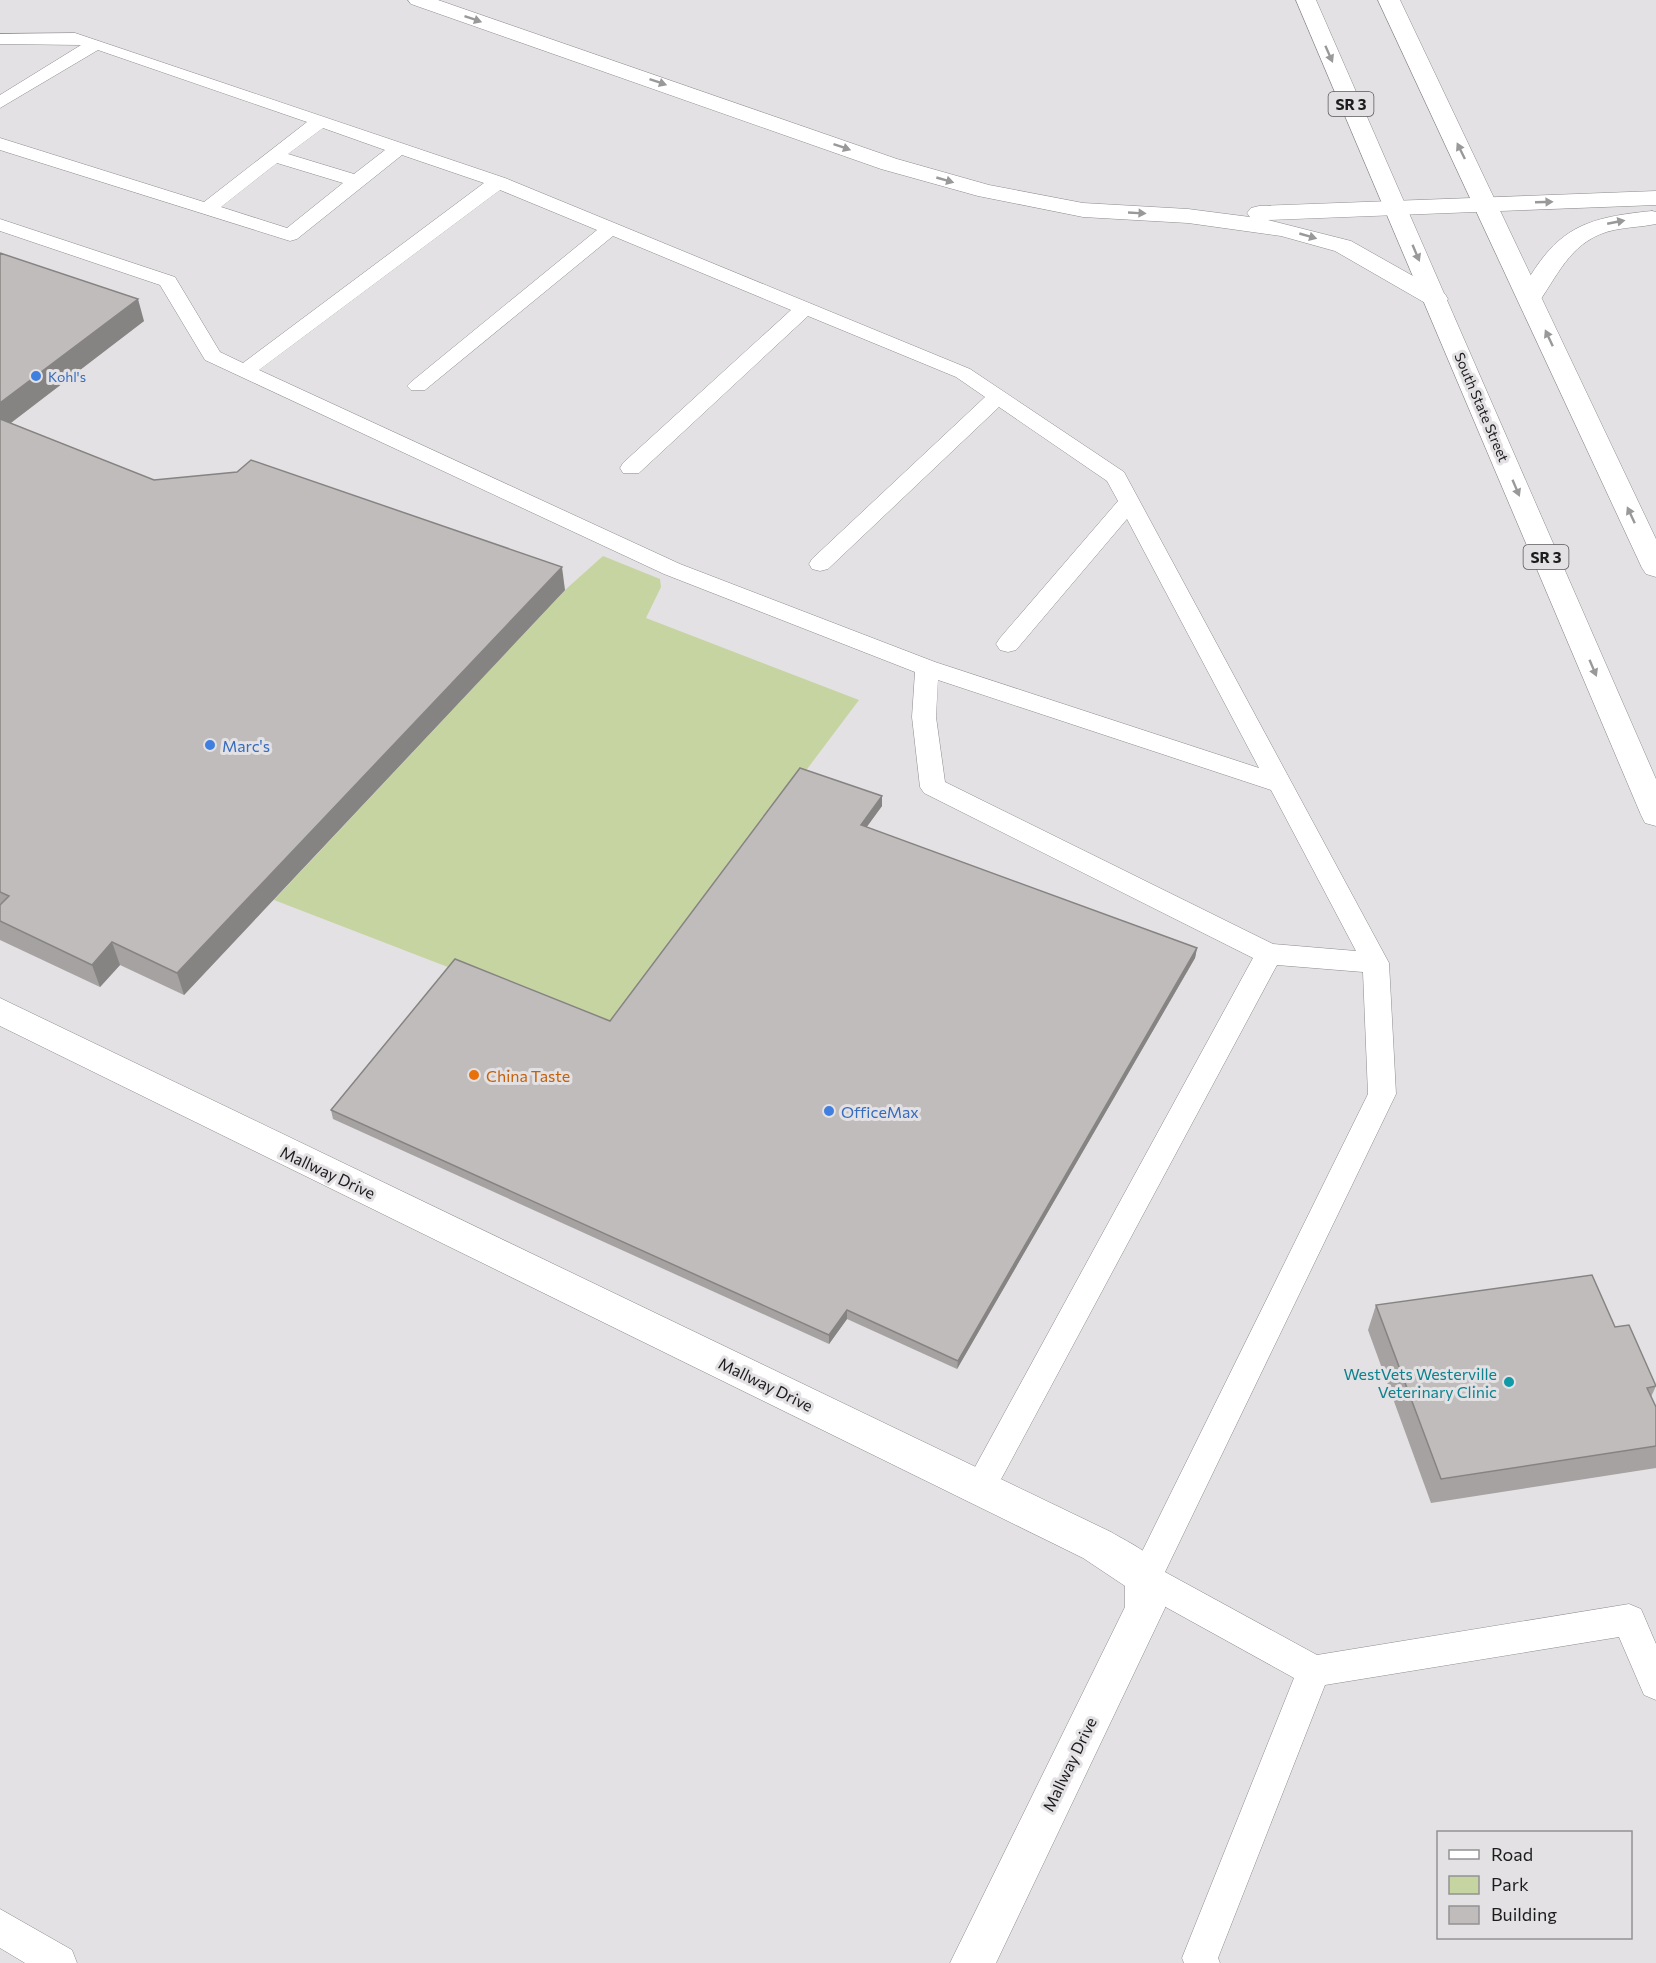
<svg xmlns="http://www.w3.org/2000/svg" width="1656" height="1963" font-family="Commissioner,sans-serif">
  <rect width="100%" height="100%" fill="#e3e1e3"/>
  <path fill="#c6d4a2" d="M603 556 660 579 661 587 646 618 859 700 611 1030 274 900 565 590Z"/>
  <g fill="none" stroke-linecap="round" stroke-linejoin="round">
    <g stroke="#8d8b8e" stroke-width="1">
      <g id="lane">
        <path d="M75 33 505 178 970 369 1124 472 1389 963 1396 1094 1165 1572 1317 1655 1629 1604 1641 1609 1656 1644V1700L1644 1695 1619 1637 1325 1685 1218 1958 1220 1963H1184L1182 1958 1294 1678 1133 1589 1129 1578 1368 1094 1363 972 1277 965 991 1498 980 1502 969 1498 964 1488 969 1478 1253 958 924 793 920 787 912 717 915 672 664 574 205 360 160 285 0 231V219L175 277 220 352 243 363 484 183 402 155 297 239 290 241 0 150V138L204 202 307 122 98 50 0 108V95L81 45 0 44V34ZM323 128 385 150 354 174 288 154ZM277 163 343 183 287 228 221 207ZM500 190 597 230 411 382 407 386 411 390H425L613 236 791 310 623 463 620 468 623 473H639L808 316 956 377 985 397 812 559 809 564 812 569 820 571 828 569 999 407 1107 481 1118 501 1000 638 996 644 1000 650 1008 652 1016 650 1127 519 1259 768 935 662 680 564 259 370ZM938 680 1271 790 1356 951 1273 944 945 782 936 717Z"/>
        <path d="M0 1909 72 1950 77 1963H25L0 1948Z"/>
      </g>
    </g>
    <g stroke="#8d8b8e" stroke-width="1">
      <path id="street" d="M0 998 1111 1532C1129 1543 1161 1556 1165 1579 1167 1588 1165 1599 1165 1608L996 1963H950L1125 1607V1586L1083 1558 0 1026Z"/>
    </g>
    <g stroke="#8d8b8e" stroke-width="1">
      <g id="primary">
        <path d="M1296 0H1316L1656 779V826L1645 823 1641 815Z"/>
        <path d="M1378 0H1400L1656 539V577L1646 574 1642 568Z"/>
      </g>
    </g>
    <g stroke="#8d8b8e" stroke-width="1">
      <g id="highway">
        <path d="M408 0H438L897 159 989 185 1083 203 1188 209 1250 217 1247 213 1251 208 1259 206 1656 191V205L1268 220 1351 241 1445 294 1448 299 1445 304 1436 306 1427 304 1335 251 1281 236 1188 223 1083 217 978 196 881 169 411 4Z"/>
        <path d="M1652 211 1656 212V224C1642 227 1628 227 1614 230 1573 239 1560 271 1539 302L1530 304 1521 302 1518 297C1554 231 1578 218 1652 211Z"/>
      </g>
    </g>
    <use href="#lane" fill="#fff" fill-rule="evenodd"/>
    <use href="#street" fill="#fff" fill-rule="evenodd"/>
    <use href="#primary" fill="#fff" fill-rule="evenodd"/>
    <use href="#highway" fill="#fff" fill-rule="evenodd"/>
  </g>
  <g fill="#a5a2a1">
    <path d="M0 253 144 321 11 423 154 480 565 590 184 995 120 965 100 987 0 940Z"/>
    <path d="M882 796V806L866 827 1197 948 1195 958 957 1369 847 1319 829 1344 333 1119 331 1110 610 1021Z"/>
    <path d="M1376 1305 1615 1327 1656 1386 1651 1397 1656 1407V1468L1431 1503 1368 1330Z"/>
  </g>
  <g fill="#868483">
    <path d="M138 299 144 321 0 431V403Z"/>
    <path d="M562 567 565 590 184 995 177 973Z"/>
    <path d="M882 796V806L861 835V825Z"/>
    <path d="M112 942 120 965 100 987 92 965Z"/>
    <path d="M1197 948 1195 958 957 1369 958 1361Z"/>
    <path d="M847 1310V1319L829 1344V1335Z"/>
  </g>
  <g fill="#c0bcbb" stroke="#868483" stroke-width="1.5">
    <path d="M0 253 138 299 0 403Z"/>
    <path d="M0 419 154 480 237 472 251 460 562 567 177 973 112 942 92 965 0 921V905L9 896 0 892Z"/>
    <path d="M800 768 882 796 861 825 1197 948 958 1361 847 1310 829 1335 331 1110 455 959 610 1021Z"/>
    <path d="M1592 1275 1615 1327 1629 1325 1656 1386 1647 1388 1656 1407V1446L1441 1479 1376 1305Z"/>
  </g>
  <defs><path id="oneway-solid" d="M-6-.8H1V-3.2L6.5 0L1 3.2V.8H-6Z" transform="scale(1.5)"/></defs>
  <g fill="#999">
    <use href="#oneway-solid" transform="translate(473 19) rotate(19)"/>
    <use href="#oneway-solid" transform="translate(1329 54) rotate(66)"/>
    <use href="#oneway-solid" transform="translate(658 82) rotate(19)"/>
    <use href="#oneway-solid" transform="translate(842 147) rotate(19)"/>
    <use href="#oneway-solid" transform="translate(1461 151) rotate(-116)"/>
    <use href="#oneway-solid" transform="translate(945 180) rotate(16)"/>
    <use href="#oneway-solid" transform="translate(1544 202) rotate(-2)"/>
    <use href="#oneway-solid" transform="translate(1137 213) rotate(3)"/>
    <use href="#oneway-solid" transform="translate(1616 222) rotate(-11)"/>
    <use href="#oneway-solid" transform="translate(1308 236) rotate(16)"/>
    <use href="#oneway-solid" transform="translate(1416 253) rotate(67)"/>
    <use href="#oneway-solid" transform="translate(1549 338) rotate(-115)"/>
    <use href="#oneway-solid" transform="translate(1516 488) rotate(67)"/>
    <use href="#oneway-solid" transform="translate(1631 515) rotate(-115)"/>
    <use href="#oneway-solid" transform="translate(1593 668) rotate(67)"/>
  </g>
  <g fill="#3f7fe0" stroke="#e3e1e3" stroke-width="2">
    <circle cx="36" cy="376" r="6"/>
    <circle cx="210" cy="745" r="6"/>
    <circle cx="829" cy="1111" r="6"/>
  </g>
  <circle fill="#e8710a" stroke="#e3e1e3" stroke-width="2" cx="474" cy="1075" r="6"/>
  <circle fill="#0f9aa8" stroke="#e3e1e3" stroke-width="2" cx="1509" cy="1382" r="6"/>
  <g text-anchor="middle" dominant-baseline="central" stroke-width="6" stroke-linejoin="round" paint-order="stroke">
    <g font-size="14" fill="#366cbe" stroke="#e3e1e3" text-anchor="start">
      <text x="48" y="376">Kohl's</text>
    </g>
    <g font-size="14" fill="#1c1c1d" stroke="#e3e1e3">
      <text transform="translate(1482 407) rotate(67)">South State Street</text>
    </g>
    <g fill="#e3e1e3" stroke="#585758" stroke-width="1.5">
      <rect x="1328.5" y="92" width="45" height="24" rx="4.5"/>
      <rect x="1523.5" y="545" width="45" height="24" rx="4.5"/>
    </g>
    <g font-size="15" font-weight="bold" fill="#1c1c1d">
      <text x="1351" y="104">SR 3</text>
      <text x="1546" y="557">SR 3</text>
    </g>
    <g font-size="16" fill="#366cbe" stroke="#e3e1e3" text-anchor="start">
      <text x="222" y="745">Marc's</text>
      <text x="841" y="1111">OfficeMax</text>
    </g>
    <g font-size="16" fill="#c56008" stroke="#e3e1e3" text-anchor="start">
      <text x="486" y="1075">China Taste</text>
    </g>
    <g font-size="16" fill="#1c1c1d" stroke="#e3e1e3">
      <text transform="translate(328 1172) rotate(25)">Mallway Drive</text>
      <text transform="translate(766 1384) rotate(26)">Mallway Drive</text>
      <text transform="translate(1069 1764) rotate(-64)">Mallway Drive</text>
    </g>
    <g font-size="16" fill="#0d838f" stroke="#e3e1e3" text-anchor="end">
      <text x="1497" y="1373">WestVets Westerville<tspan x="1497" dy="18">Veterinary Clinic</tspan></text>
    </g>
  </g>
  <rect x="1437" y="1831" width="195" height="108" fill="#e3e1e3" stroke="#939294" stroke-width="1.5"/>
  <rect x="1449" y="1850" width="30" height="9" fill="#ffffff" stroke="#939294" stroke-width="1.5"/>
  <text x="1491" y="1861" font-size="18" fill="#1c1c1d">Road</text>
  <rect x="1449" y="1876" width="30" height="18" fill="#c6d4a2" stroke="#939294" stroke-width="1.5"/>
  <text x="1491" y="1891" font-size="18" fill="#1c1c1d">Park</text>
  <rect x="1449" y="1906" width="30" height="18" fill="#c0bcbb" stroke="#939294" stroke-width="1.5"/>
  <text x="1491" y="1921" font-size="18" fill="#1c1c1d">Building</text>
</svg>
